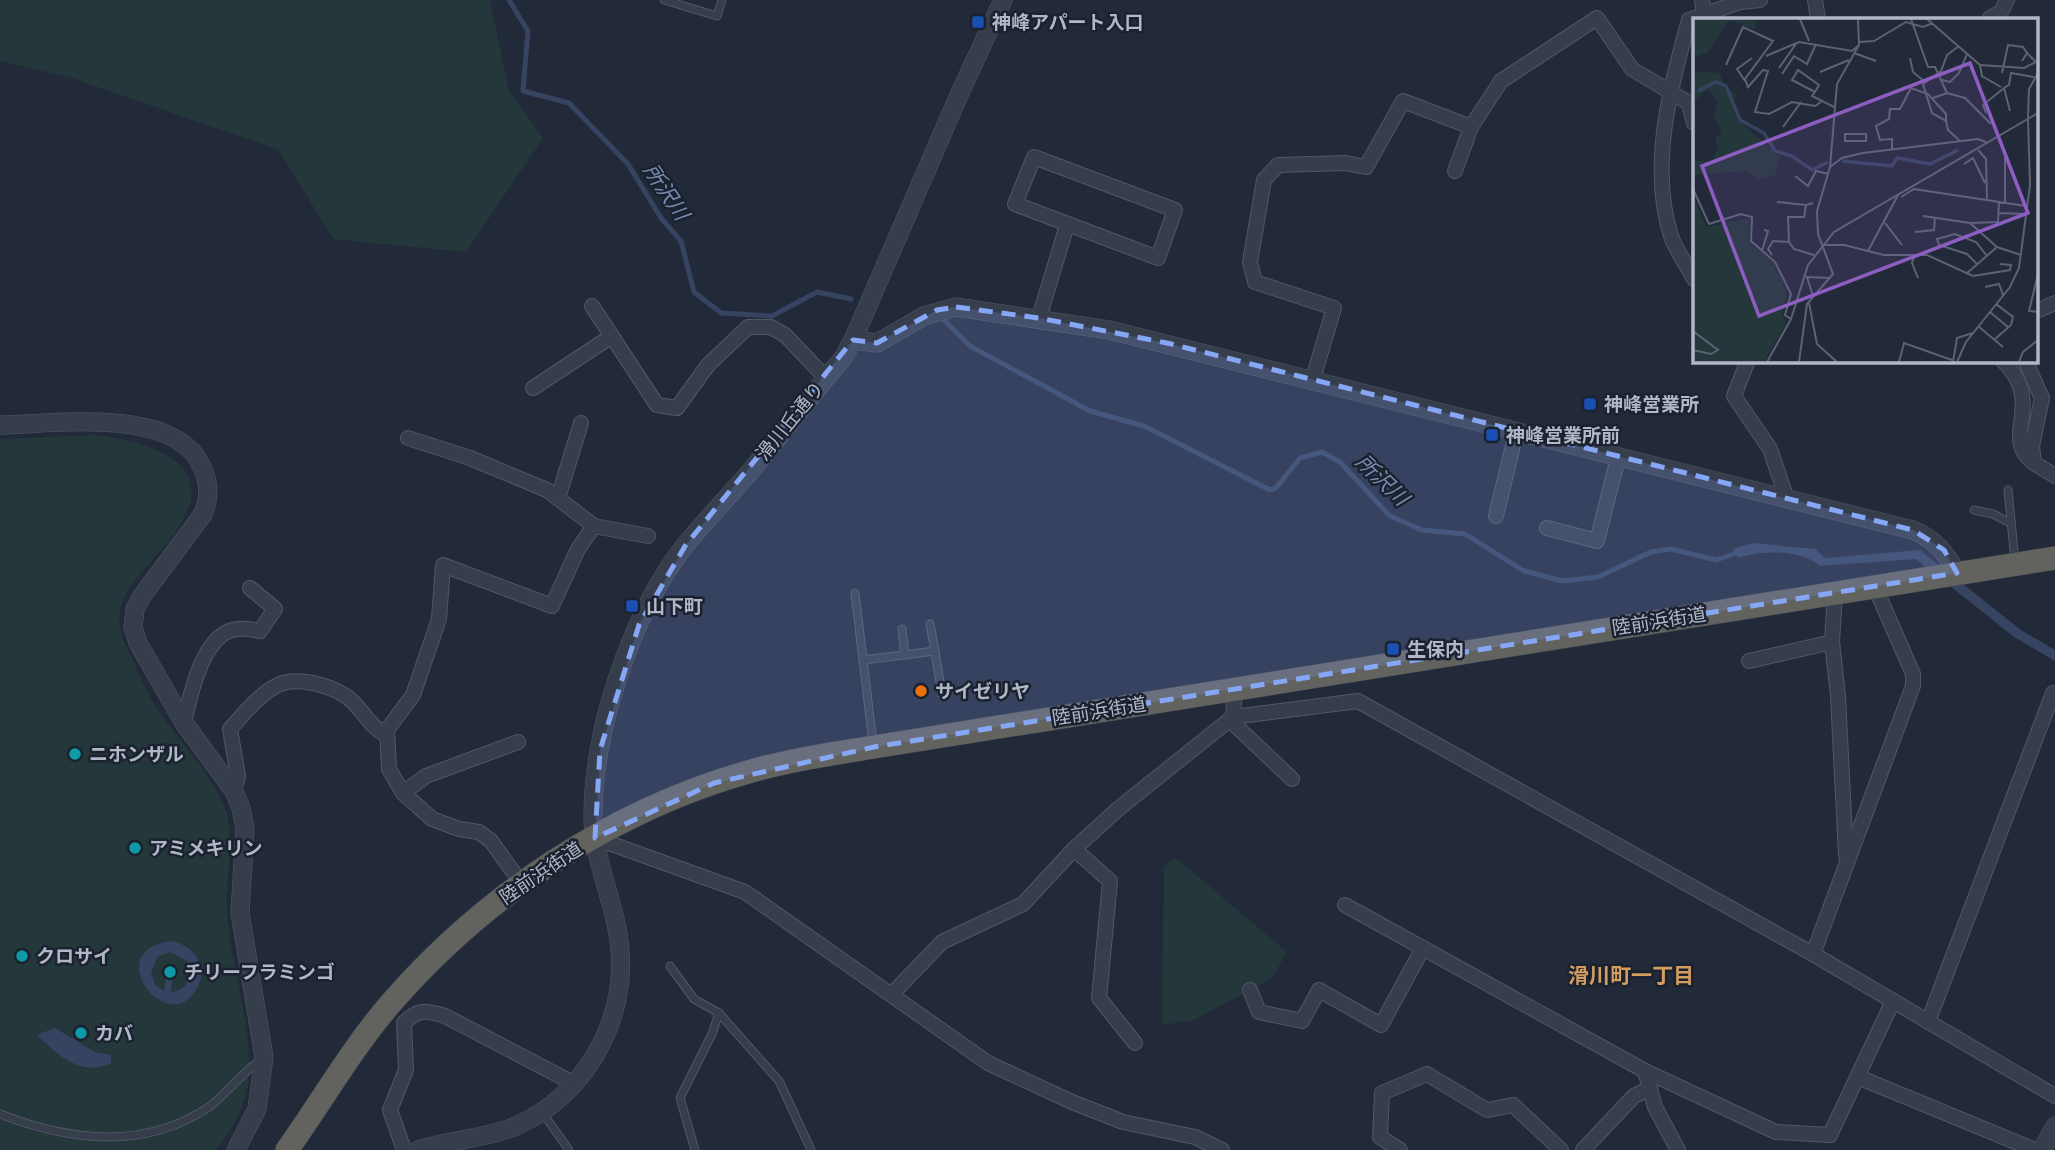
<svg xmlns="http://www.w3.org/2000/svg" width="2055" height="1150" font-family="'Fira Sans','Noto Sans JP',sans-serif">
  <rect width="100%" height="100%" fill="#222a3a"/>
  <g fill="#24373b">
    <path d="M0 0H490L509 91 543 138 466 252 333 239 279 150 69 77 0 61Z"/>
    <path d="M95 435C140 440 219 459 182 522 167 549 138 570 124 598 114 619 122 639 132 658 140 675 147 694 158 710 179 741 210 772 224 806 237 838 225 877 227 911 230 967 255 1030 248 1085 244 1108 231 1133 215 1150H0V439Z"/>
    <path d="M1175 857 1287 952 1272 978 1194 1020 1162 1025 1164 867Z"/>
  </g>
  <g fill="#364461" fill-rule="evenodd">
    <path d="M1753 543 1815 549 1825 558 1920 550 2021 630 2055 650V661L2014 637 1916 559 1820 566C1801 549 1761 550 1738 558L1733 549Z"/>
    <path d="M172 941C191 945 208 963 199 984 173 1045 95 950 172 941ZM170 952 187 961C194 976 187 991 171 992L172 981 179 974 176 966 169 964 163 969 166 980 164 991 156 986 151 974 157 957Z"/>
    <path d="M55 1028 95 1052 111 1055V1063C81 1078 57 1054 37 1035Z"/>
  </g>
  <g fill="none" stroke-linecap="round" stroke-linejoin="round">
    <g stroke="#364461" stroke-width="5">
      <path d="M509 0 528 31 523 91 569 103 628 164 661 218 681 241 694 292 721 313 772 316 817 292 851 299"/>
      <path d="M944 320 970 346 1090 411 1144 426 1270 490 1276 488 1300 458 1322 452 1340 462 1390 516 1422 530 1465 534 1524 571 1562 581 1598 577 1651 552 1671 549 1716 560 1740 552"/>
    </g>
    <g stroke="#515766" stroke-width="9">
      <g id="service">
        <path d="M664 0 717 16 722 0"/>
        <path d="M2008 490 2015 561"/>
        <path d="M1974 510 1993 514 2010 523"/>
        <path d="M855 593 873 743"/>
        <path d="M930 624 935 651"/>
        <path d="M902 629 905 655"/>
        <path d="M863 660 935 651 942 695"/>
        <path d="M670 966 694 999 719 1013 712 1034 680 1098 695 1150"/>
        <path d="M719 1013 779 1081 811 1150"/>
        <path d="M542 1112 569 1150"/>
        <path d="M0 1114C69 1141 145 1150 209 1107 227 1093 241 1074 260 1060"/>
      </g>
    </g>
    <g stroke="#515766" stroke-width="16">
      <g id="minor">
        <path d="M1702 0 1704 14"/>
        <path d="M1815 0 1818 19"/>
        <path d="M1989 19 2001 12 2007 0"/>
        <path d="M1034 157 1175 210 1158 258 1015 204Z"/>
        <path d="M1455 171 1471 127"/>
        <path d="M1694 279C1687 265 1676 251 1671 236 1649 167 1670 87 1689 20L1740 2 1760 0"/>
        <path d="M592 306 657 405 677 408 708 365 748 327H771L785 335 826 378"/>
        <path d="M2036 311 2055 303"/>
        <path d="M1039 318 1067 225"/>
        <path d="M1748 360 1734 396 1770 449 1787 499"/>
        <path d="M2002 360C2048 404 1998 437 2034 463"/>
        <path d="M2025 360 2042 398 2032 446 2034 463 2055 476"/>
        <path d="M1312 382 1334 308 1255 282 1250 262 1264 180 1278 165 1346 163 1366 167 1403 101 1471 127 1501 81 1597 18 1632 69 1689 103 1694 123"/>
        <path d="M533 388 612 336"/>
        <path d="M408 438 470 458 547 490 594 526"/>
        <path d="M558 498 581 423"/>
        <path d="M1496 516 1516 433"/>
        <path d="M1547 528 1597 541 1618 458"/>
        <path d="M1832 642 1835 593"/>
        <path d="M1749 661 1832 642 1838 696 1846 856"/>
        <path d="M184 723C190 696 203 631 238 629 245 628 253 630 260 631L275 609 250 588"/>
        <path d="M387 729 389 769 403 793 432 819 459 829 479 832 491 841 522 884"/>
        <path d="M1292 779 1236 726 1233 717 1358 701 1813 954 2055 1096"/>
        <path d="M234 791 238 776 230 729C244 714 259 694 278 685 298 675 339 687 354 703 365 714 369 725 384 734L413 695 439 619 443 565 552 606 578 549 594 526 648 536"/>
        <path d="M403 793 426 776 518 742"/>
        <path d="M595 838 745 892 988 1063 1072 1102 1123 1122 1195 1137 1222 1150"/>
        <path d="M1074 849 1110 881 1099 998 1135 1043"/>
        <path d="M1345 905 1645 1071 1655 1107 1678 1150"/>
        <path d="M1813 954 1913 686V674L1875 587"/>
        <path d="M1250 990 1259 1012 1302 1021 1319 990 1381 1025 1423 948"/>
        <path d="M893 993 942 942 1023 904 1074 849 1118 809 1233 717 1235 689"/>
        <path d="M1928 1022 2053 693"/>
        <path d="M1645 1071 1776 1132 1830 1135 1893 1001"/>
        <path d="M1858 1077 2035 1150"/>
        <path d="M404 1150 390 1110 406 1070 404 1023C418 1009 426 1010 445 1016L575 1084"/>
        <path d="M1400 1150 1380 1137 1382 1093 1427 1074 1487 1110 1513 1105 1561 1150"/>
        <path d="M1583 1150 1634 1096 1650 1088"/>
      </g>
    </g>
    <g stroke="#515766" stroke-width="19">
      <g id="tertiary">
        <path d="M853 340 877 343 924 316 956 307 1109 330 1913 530C1936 540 1945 552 1957 573"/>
        <path d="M0 425C55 424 175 406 202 467 209 482 210 498 203 514L142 596 135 609 133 627 138 643 184 723 234 791 241 808 245 829 240 913 264 1057 257 1109 236 1150"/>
        <path d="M418 1150C450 1140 484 1139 516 1126 583 1097 626 1023 620 951 617 905 593 862 593 816 593 780 600 740 609 706 625 650 649 590 686 544 706 520 728 497 749 473 781 435 811 395 843 358L853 340 959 95 1003 0"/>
        <path d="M2042 1150 2055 1126"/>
      </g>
    </g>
    <g stroke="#3e4452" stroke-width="24">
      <path id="trunk" d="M287 1150C322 1101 352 1048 391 1003 485 895 611 811 748 772 789 760 832 754 874 747L2055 558"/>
    </g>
    <use href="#service" stroke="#363d4b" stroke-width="7"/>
    <use href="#minor" stroke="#363d4b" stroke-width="14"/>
    <use href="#tertiary" stroke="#363d4b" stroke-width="18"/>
    <use href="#trunk" stroke="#62625f" stroke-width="23"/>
  </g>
  <path fill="#86a7f6" fill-opacity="0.2" stroke="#86a7f6" stroke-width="5" stroke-dasharray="14 9" stroke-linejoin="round" d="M956 307 1039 318 1167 343 1913 530 1944 550 1957 573 874 747 714 783 595 838 600 750 639 625 685 546 853 340 877 343 937 310Z"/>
  <g fill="#1a4fb4" stroke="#1b222f" stroke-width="2.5">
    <rect x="971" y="15" width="14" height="14" rx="3.5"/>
    <rect x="1583" y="397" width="14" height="14" rx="3.5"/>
    <rect x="1485" y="428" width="14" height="14" rx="3.5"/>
    <rect x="625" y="599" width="14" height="14" rx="3.5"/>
    <rect x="1386" y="642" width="14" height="14" rx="3.5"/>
  </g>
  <circle fill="#e8710a" stroke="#1b222f" stroke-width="2.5" cx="921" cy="691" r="7"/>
  <g fill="#0f9aa8" stroke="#1b222f" stroke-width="2.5">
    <circle cx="75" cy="754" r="7"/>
    <circle cx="135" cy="848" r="7"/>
    <circle cx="22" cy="956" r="7"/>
    <circle cx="170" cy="972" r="7"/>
    <circle cx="81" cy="1033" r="7"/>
  </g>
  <g text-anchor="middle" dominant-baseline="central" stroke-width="5" stroke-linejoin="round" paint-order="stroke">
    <g font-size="19" font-weight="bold" fill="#b1b7c7" stroke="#1b222f" text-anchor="start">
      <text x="992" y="22">神峰アパート入口</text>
      <text x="1604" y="404">神峰営業所</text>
      <text x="1506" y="435">神峰営業所前</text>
      <text x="646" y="606">山下町</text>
      <text x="1407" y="649">生保内</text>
      <text x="935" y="691">サイゼリヤ</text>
      <text x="89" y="754">ニホンザル</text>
      <text x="149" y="848">アミメキリン</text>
      <text x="36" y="956">クロサイ</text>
      <text x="184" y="972">チリーフラミンゴ</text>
      <text x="95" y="1033">カバ</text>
    </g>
    <g font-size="19" fill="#b1b7c7" stroke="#1b222f">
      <text transform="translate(790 421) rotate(-51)">滑川丘通り</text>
      <text transform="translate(1659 621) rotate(-9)">陸前浜街道</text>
      <text transform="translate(1099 711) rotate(-9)">陸前浜街道</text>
      <text transform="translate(541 873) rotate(-34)">陸前浜街道</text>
    </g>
    <g font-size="21" font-style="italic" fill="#798bae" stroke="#1b222f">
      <text transform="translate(666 192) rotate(56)">所沢川</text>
      <text transform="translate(1382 480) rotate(44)">所沢川</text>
    </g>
    <g font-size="21" font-weight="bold" fill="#d39d60" stroke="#1b222f">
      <text x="1631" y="976">滑川町一丁目</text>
    </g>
  </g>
  <g transform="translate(1693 18)">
    <rect width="345" height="345" fill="#222a3a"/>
    <path d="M0 1H63L62 11 36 2 14 35 0 39ZM9 53 26 55 32 69 43 76 40 94 47 104 87 139 82 157 64 162 53 153 0 157 1 143H18L25 132 22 118 29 116 21 98 24 83 15 71 0 84V57ZM0 176 13 209 56 200V225L80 244 94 273 89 297 93 304 71 344H0Z" fill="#24373b"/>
    <path fill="none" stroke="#364461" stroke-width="3.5" d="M5 73 23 64 33 68 47 102 71 115 82 133 99 138 119 152 135 144M149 143 199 148 204 140 237 146 265 132"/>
    <path fill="none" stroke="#5b6272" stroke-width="2" d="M107 1 116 23M218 1 235 49H242L254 75M234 1 287 47 289 58 308 69M166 24 181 23 213 4 230 9 240 5M266 28 254 37 248 53 230 66 239 95 253 103 255 112 267 123M161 35 183 43M73 38 106 24 159 33 166 27M217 40 220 54 232 64M329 43 334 35 343 44M33 47 50 9 80 23 52 61 55 69 70 52 75 53 62 94 76 96 99 84 122 88 128 84M287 47 331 50 343 44M86 50 103 26M127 54 156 42M309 55 315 27 330 29 334 35M89 56 101 38 114 46 123 26M249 62 257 64 266 55 274 36M52 63 44 51 59 40M122 74 99 62 105 52 126 67 122 74 119 78 141 89M240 80 254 75 272 80 298 106M317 93 311 70 316 67 318 55 341 59M293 95 290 87 311 70M335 100 336 71 345 55M90 109 108 84M152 116H173V123H152ZM199 132V121L187 122 183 108 196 101 197 91H207L218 70 235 76 253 96V103M285 132 293 141 294 181M312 135V184M271 146 280 140 292 165M137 149 149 140 170 135 285 121 293 124M102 158 115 168 123 153 136 156M0 171 16 206 48 196 59 199 58 223 82 244 98 276 92 297 98 301M208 179 221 171 333 188M84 184 113 187M306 195 333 196M230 198 277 205 304 229 328 237M192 205 209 227M277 205 305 204 306 184M222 214 241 212 242 200M96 224 101 231 121 237M131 227H151L191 237H234L280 258 317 252 318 247 307 246M69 233 75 213 71 212M175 233 205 177M222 236 219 245 225 260M79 237 75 231 80 223 96 224 95 199H111L113 187 120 185M284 246 274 236 246 227 244 221 262 216 283 224 294 238M273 256 304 229M345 256 336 293 345 294M292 269 306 266 310 277M120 278 114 259 138 260M116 285 124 326 144 344M297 294 316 310M285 308 310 329M0 313 25 332 18 336 0 332M302 321 318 307 320 299 303 286M74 344 98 301 115 247 141 214 345 95M106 344 114 286 140 256 125 216 124 193 137 149 144 66 166 27 165 1M206 344 211 325 259 342M260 344 264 320 280 315M264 344 273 324 317 269 326 250 337 167 335 101M326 344 330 334 345 322"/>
    <path fill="#8e5dc2" fill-opacity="0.15" stroke="#8e5dc2" stroke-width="3.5" d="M277 45 335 195 66 298 9 148Z"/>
    <rect width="345" height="345" fill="none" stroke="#b1b7c7" stroke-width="3.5"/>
  </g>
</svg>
